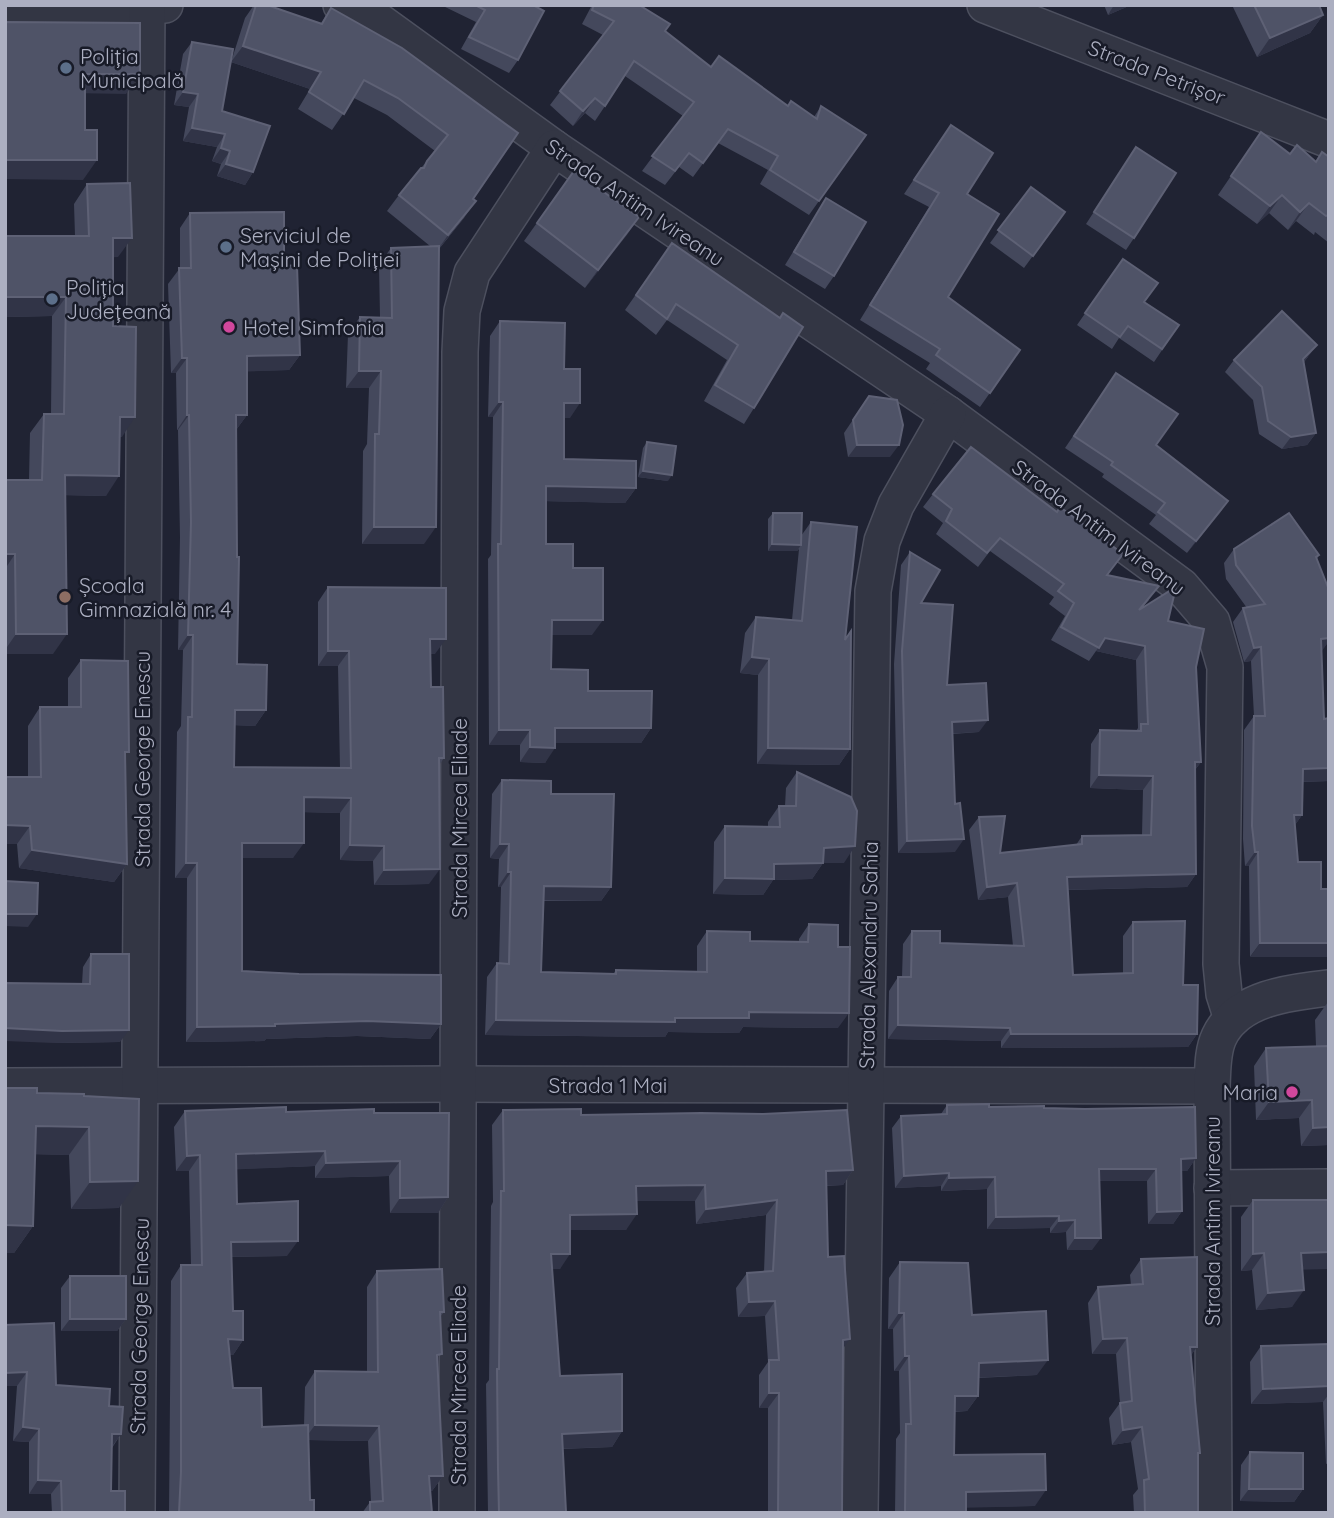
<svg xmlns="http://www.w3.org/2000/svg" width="1334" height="1518" font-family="Quicksand,sans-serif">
  <rect width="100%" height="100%" fill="#202333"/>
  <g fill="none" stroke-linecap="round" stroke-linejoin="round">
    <g stroke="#4d505f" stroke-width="38">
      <g id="minor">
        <path d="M341 5 373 17 554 148 948 414 1181 586 1212 622 1225 667 1221 964 1224 994 1232 1019"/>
        <path d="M985 5 1329 140"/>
        <path d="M5 10 165 5"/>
        <path d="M5 1086 459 1084 1212 1086"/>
        <path d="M1212 1188 1329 1187"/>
        <path d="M137 1513 147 5"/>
        <path d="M457 1513 460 352 462 311 472 273 554 148"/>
        <path d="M860 1513 873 591 882 541 896 505 948 414"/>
        <path d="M1214 1513 1212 1086C1213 1070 1212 1052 1219 1037 1237 998 1291 992 1329 988"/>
      </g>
    </g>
    <use href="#minor" stroke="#333644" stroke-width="35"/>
  </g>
  <g fill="#44485c">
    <path d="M254 5H267L321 23 331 8 518 133 473 199 464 218 439 249 424 544H362L363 451 367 444 369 388H346L348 334 360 317H380L379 265 391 248 430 246 387 211 399 195 435 151 387 115 354 98 332 130 298 109 310 89 231 62 245 18Z"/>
    <path d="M441 5H533L518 60 509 73 461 49 476 22Z"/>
    <path d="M592 5H639L665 31 711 67 788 106 814 117 821 106 866 135 809 215 760 184 768 170 718 143 693 177 679 167 665 185 642 171 683 116 625 76 595 121 585 113 573 126 550 105 603 35 582 24Z"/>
    <path d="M1104 5H1131L1108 15Z"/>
    <path d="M1232 5H1319L1323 15 1310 33 1257 57Z"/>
    <path d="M192 42 222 111 253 172 245 185 217 176 221 164 212 161 217 147 183 141 189 107 174 105 183 54Z"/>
    <path d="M1261 132 1290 154 1315 162 1329 157V243L1315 232 1314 235 1296 221 1288 230 1269 213 1257 224 1218 195Z"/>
    <path d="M941 139 967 194 948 297 1020 350 980 407 926 369 930 363 860 320 929 207 904 194Z"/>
    <path d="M1136 147 1134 238 1126 250 1086 224Z"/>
    <path d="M574 171 639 217 585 288 524 241Z"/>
    <path d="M87 184 118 257H113V326L122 437H120L106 496 65 495 53 654H5V480H29L30 433 44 414H51L52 316 5 317V236H75L74 204Z"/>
    <path d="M1031 187 1065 212 1024 268 990 243Z"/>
    <path d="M826 198 834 276 825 289 785 265Z"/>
    <path d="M190 213 284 266 300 355 289 370 247 371V415L236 430 237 664 266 710 255 726 235 725 234 767 340 768 338 666H318V602L328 587 435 654H430L431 687 444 758 439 765 429 884 374 885 373 861 340 860V813L304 812 293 858H242V971L441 1024 430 1039 357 1036 266 1039 264 1041 186 1042 187 878H175L177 732 181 726 183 650H178L180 537 178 430H177L176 373H171L168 284 180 268V228Z"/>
    <path d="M672 243 780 318 754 408 744 424 704 401 727 360 667 320 656 335 625 310Z"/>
    <path d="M1123 259 1144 302 1179 325 1154 362 1119 338 1112 349 1077 325Z"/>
    <path d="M500 321 564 369 570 418H564V459L636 488 625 503 546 501V544L573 568 592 635H552L551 669 651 728 641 743H555L545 763 520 762V745H489L488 559 491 555 493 417H488L490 336Z"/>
    <path d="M1308 357 1304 362 1316 433 1307 445 1282 449 1259 434 1253 400 1225 372 1234 360Z"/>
    <path d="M1116 373 1156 445 1228 501 1187 553 1149 524 1156 515 1102 477 1104 474 1065 448Z"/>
    <path d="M869 396 890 457H848L844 433Z"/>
    <path d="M647 442 668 481 638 477 643 448Z"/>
    <path d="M933 494 1108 575 1149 600 1142 608 1168 621 1196 667 1201 762 1195 770 1196 874 1187 887 1068 890 1073 975 1123 973V936L1133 922 1183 985 1197 1034 1188 1047 1001 1048V1041L888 1039 889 991 898 977H902L903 944 912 931 940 943 1013 946 1008 897 978 900 969 830 979 817 1000 853 1076 845 1082 836 1142 835 1143 790 1090 788 1091 744 1100 730 1136 731 1138 728 1136 660 1096 651 1089 661 1051 640 1065 616 1049 604 1054 597 990 551 978 567 936 534 943 523 923 507Z"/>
    <path d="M773 513 801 536 811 522 846 638 851 631 850 749 839 765 757 764 758 675 740 673 745 633 756 617 792 620 799 549 797 551H768V519Z"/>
    <path d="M1234 549 1319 555 1317 559 1329 590V641L1321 651 1324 719 1329 718V781L1303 782 1302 815 1295 825 1298 862H1321L1250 957 1249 866H1245L1243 839 1244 730 1254 716 1251 661 1244 662 1233 622 1243 608H1247L1226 579 1224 563Z"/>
    <path d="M910 552 921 603 947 685 979 732 953 734 955 852 898 853 894 664 901 565Z"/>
    <path d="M81 660 125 758 127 864 114 882 19 868 17 844H5V777H28V726L40 707H68V678Z"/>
    <path d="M797 772 844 863H823L812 879 773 880 763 895 713 894 714 842 725 826 768 827V822L779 806H785L786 788Z"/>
    <path d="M502 780 551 794 611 887 601 901H544L541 972 613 974 616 970 697 972V946L707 931 750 941 799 942V939L809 924 838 1028 743 1027 739 1033 668 1032 665 1037 485 1035 487 977 497 963H499L501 887H498L499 859 490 858 492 794Z"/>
    <path d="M91 954 120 1042 54 1043 82 984 83 967Z"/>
    <path d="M1328 1002 1329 1145 1301 1146 1299 1118 1256 1120 1254 1066 1266 1048 1316 1046 1315 1020Z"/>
    <path d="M5 1088 37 1093 84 1096 119 1208 71 1209 69 1155 35 1154 33 1226 14 1253H5Z"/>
    <path d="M947 1105 989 1107 1044 1108 1196 1158 1187 1171H1181L1182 1211 1173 1224H1148L1147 1181H1100L1092 1250H1067L1066 1232 1050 1233V1228L987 1229V1189L941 1191V1186L895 1188 892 1128 901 1116 941 1114Z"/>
    <path d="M503 1110 581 1115 853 1170 843 1185 826 1186 828 1257 843 1349 842 1513H768V1408H759V1375L768 1362 765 1316 738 1317 736 1288 747 1273 764 1272 766 1215 696 1224 695 1201H637L626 1230H570L560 1269H552L560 1376 622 1431 612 1447 562 1449 565 1513H488L486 1384 489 1380 491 1206 493 1202 492 1125Z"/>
    <path d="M185 1111 374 1113 448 1197 438 1213H390L389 1176 315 1178V1166L236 1169 237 1204 287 1256 232 1257 233 1311 243 1340 233 1355H229L233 1388 262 1427 304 1426 305 1387 315 1371 367 1372V1287L377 1271 444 1312 440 1317 437 1360 443 1476 432 1491H430L432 1513H362L370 1502H371L368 1441 309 1440 310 1500 314 1513H169L171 1281 181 1265H191L189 1171H176L174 1127Z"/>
    <path d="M1253 1200 1302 1269 1292 1307 1256 1310 1252 1270 1241 1271V1217Z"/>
    <path d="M1141 1259 1197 1347 1191 1355 1200 1453 1198 1456V1513H1134L1133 1495 1138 1489 1131 1442 1112 1445 1109 1418 1120 1403 1116 1354H1092L1088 1303 1098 1287 1131 1285 1130 1275Z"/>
    <path d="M900 1262 972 1315 1037 1375 978 1378V1396L967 1411 955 1412 954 1455 1035 1506 966 1507V1513H895L896 1439 900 1433 899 1371H894L893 1329H888L889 1278Z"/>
    <path d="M70 1276 126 1319 117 1331H61V1288Z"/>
    <path d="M5 1325 56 1385 109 1406 121 1434 112 1448 111 1491 125 1513H52L51 1494H29V1442L13 1441 17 1386H5Z"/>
    <path d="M1329 1344V1463L1326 1464 1323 1402 1251 1404 1250 1362 1261 1346Z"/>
    <path d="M1250 1452 1303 1489 1294 1502 1240 1501 1241 1465Z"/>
  </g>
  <g fill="#313447">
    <path d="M1114 5H1131L1108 15Z"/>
    <path d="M1323 15 1310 33 1257 57 1270 38Z"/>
    <path d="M243 46 321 72 310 89 231 62Z"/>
    <path d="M85 74H140L126 94 71 93Z"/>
    <path d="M183 92 198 94 189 107 174 105Z"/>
    <path d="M595 98 585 113 573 126 583 111Z"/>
    <path d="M192 128 225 134 217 147 183 141Z"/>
    <path d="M221 148 230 151 221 164 212 161Z"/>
    <path d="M5 160H97L83 180 5 179Z"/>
    <path d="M226 164 253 172 245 185 217 176Z"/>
    <path d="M1282 195 1269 213 1257 224 1270 206Z"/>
    <path d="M476 201 464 218 437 251 448 235Z"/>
    <path d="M1309 203 1296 221 1288 230 1300 212Z"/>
    <path d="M639 217 627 235 585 288 598 270Z"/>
    <path d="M113 238H132L118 257 99 258Z"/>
    <path d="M5 297H66L52 316 5 317Z"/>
    <path d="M1317 345 1308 357 1295 372 1303 359Z"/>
    <path d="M300 355 289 370 236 372 247 356Z"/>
    <path d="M182 358H187L176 373H171Z"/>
    <path d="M359 371H381L369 388H346Z"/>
    <path d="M499 402H503L493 417H488Z"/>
    <path d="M564 403H580L570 418H553Z"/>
    <path d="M187 415H189L178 430H177Z"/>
    <path d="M236 415H247L236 430H225Z"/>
    <path d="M120 417H135L122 437H106Z"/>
    <path d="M1316 433 1307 445 1282 449 1291 437Z"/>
    <path d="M857 445H899L890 457H848Z"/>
    <path d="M643 471 672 475 668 481 638 477Z"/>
    <path d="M65 475 119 476 106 496 52 495Z"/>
    <path d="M546 486 636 488 625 503 535 501Z"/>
    <path d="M1228 501 1220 513 1187 553 1196 541Z"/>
    <path d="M374 527H436L424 544H362Z"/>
    <path d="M772 544 801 545 797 551H768Z"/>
    <path d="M5 554H15L5 569Z"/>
    <path d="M552 620H603L592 635H541Z"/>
    <path d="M16 634H67L53 654H5V650Z"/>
    <path d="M188 635H193L183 650H178Z"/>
    <path d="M1105 638 1145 646 1136 660 1096 651Z"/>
    <path d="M1329 638V641L1322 651 1321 639Z"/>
    <path d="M430 639H446L435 654H419Z"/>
    <path d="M1261 647 1251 661 1244 662 1254 648Z"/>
    <path d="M328 651H349L338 666H318Z"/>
    <path d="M752 657 769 659 758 675 740 673Z"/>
    <path d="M235 710H266L255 726 225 725Z"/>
    <path d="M988 720 979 732 944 734 952 722Z"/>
    <path d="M555 728H651L641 743H545Z"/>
    <path d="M499 730H530L520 745H489Z"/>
    <path d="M530 747 555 748 545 763 520 762Z"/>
    <path d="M768 748 850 749 839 765 757 764Z"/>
    <path d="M1195 762H1201L1191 775Z"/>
    <path d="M1329 768V781L1293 782 1303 769Z"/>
    <path d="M1099 775 1153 776 1143 790 1090 788Z"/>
    <path d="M304 797 351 798 340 813 293 812Z"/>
    <path d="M1294 815H1302L1292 829Z"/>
    <path d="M5 825 30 826 17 844H5Z"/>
    <path d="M964 839 955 852 898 853 907 841Z"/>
    <path d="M242 843H304L293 858H232Z"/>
    <path d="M500 844H509L499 859 490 858Z"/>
    <path d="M350 845 384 846 373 861 340 860Z"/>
    <path d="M855 846 844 863H823L812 879 773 880 763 895 713 894 725 878 774 864 824 848Z"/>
    <path d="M32 850 127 864 114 882 19 868Z"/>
    <path d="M1255 852H1258L1249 866H1245Z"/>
    <path d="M186 863H197L187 878H175Z"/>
    <path d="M440 869 429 884 374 885 384 870Z"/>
    <path d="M508 872H511L501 887H498Z"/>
    <path d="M1196 874 1187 887 1057 890 1067 877Z"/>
    <path d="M1017 883 1008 897 978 900 987 887Z"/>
    <path d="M544 886 611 887 601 901 534 900Z"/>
    <path d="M5 914H37L28 927 5 926Z"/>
    <path d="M1260 943H1329V957H1250Z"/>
    <path d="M749 1012 849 1013 838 1028 743 1027 739 1033 668 1032 665 1037 485 1035 496 1020 675 1018Z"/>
    <path d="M367 1021 441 1024 430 1039 357 1036 266 1039 264 1041 186 1042 197 1027Z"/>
    <path d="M898 1025 1010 1028 1001 1041 888 1039Z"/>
    <path d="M5 1028 129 1030 120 1042 54 1043 5 1041Z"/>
    <path d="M1011 1034H1197L1188 1047 1001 1048Z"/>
    <path d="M1312 1100 1299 1118 1256 1120 1269 1102Z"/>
    <path d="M36 1126 89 1127 69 1155 17 1154Z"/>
    <path d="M1329 1127V1145L1301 1146 1313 1128Z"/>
    <path d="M325 1151 315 1166 225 1170 236 1154Z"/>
    <path d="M200 1155 189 1171H176L187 1156Z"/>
    <path d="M1196 1158 1187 1171H1172L1181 1159Z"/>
    <path d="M400 1161 389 1176 315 1178 326 1163Z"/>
    <path d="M1099 1169H1156L1147 1181H1091Z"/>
    <path d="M853 1170 843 1185 815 1186 826 1171Z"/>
    <path d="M949 1173 941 1186 895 1188 904 1176Z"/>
    <path d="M995 1177 987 1189 941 1191 949 1178Z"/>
    <path d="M138 1181 119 1208 71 1209 90 1182Z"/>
    <path d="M705 1185 695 1201H626L636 1186Z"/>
    <path d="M448 1197 438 1213H390L400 1198Z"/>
    <path d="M777 1200 766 1215 696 1224 706 1209Z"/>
    <path d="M1182 1211 1173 1224H1148L1157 1212Z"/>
    <path d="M637 1214 626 1230H560L570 1215Z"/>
    <path d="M1059 1216 1050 1228 987 1229 996 1217Z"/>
    <path d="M1075 1220 1066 1232 1050 1233 1059 1221Z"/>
    <path d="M5 1225 33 1226 14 1253H5Z"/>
    <path d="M1075 1238H1101L1092 1250H1067Z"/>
    <path d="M298 1241 287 1256 221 1257 231 1242Z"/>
    <path d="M1329 1252V1269L1289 1270 1301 1253Z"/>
    <path d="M1264 1253 1252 1270 1241 1271 1253 1254Z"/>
    <path d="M551 1254H570L560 1269H540Z"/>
    <path d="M1304 1290 1292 1307 1256 1310 1268 1293Z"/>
    <path d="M775 1301 765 1316 738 1317 749 1302Z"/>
    <path d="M899 1313H904L893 1329H888Z"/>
    <path d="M70 1319H126L117 1331H61Z"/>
    <path d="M1127 1338 1116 1354H1092L1103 1339Z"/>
    <path d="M228 1339 243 1340 233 1355H217Z"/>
    <path d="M850 1339 839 1354 843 1340Z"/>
    <path d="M1190 1347H1197L1186 1362Z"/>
    <path d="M905 1356H909L899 1371H894Z"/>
    <path d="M1048 1360 1037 1375 968 1378 979 1363Z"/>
    <path d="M27 1372 17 1386H5V1373Z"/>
    <path d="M1329 1386V1394L1323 1402 1251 1404 1263 1389Z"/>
    <path d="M769 1393H779L768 1408H759Z"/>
    <path d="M955 1396H978L967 1411 944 1412Z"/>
    <path d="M315 1425 379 1426 368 1441 304 1440Z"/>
    <path d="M23 1427 39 1429 29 1442 13 1441Z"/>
    <path d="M1142 1427 1131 1442 1112 1445 1123 1430Z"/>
    <path d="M622 1431 612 1447 551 1449 562 1434Z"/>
    <path d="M112 1434H121L111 1448Z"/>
    <path d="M429 1476H443L432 1491 419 1492Z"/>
    <path d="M38 1480 61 1481 51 1494H29Z"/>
    <path d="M1249 1489H1303L1294 1502 1240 1501Z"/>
    <path d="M1046 1490 1035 1506 955 1508 966 1492Z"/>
  </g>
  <g fill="#4f5367" stroke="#5e6175" stroke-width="2">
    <path d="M256 5H267L322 24 331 8 402 48 518 133 473 199 476 201 448 235 399 195 421 168H424L427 161 448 135 398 98 364 80 344 114 309 92 321 72 243 46Z"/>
    <path d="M475 5H533L544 11 518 60 469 37 485 10Z"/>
    <path d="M594 5H639L670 24 665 31 711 67 719 56 788 106 791 101 817 119 821 106 866 135 819 201 770 170 778 156 728 129 703 163 689 153 675 171 652 156 694 102 634 61 605 106 595 98 583 111 560 91 614 21 592 10Z"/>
    <path d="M1254 5H1319L1323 15 1270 38Z"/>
    <path d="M5 22 140 23V74H85V130H97V160H5Z"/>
    <path d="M192 42 233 49 222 111 270 126 253 172 226 164 230 151 221 148 225 134 192 128 198 94 183 92Z"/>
    <path d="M951 125 993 153 967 194 999 214 948 297 1020 350 990 393 936 355 940 349 870 305 939 193 914 180Z"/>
    <path d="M1261 132 1290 154 1297 145 1316 162 1322 152 1329 157V215L1326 216 1309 203 1300 212 1282 195 1270 206 1231 176Z"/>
    <path d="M1136 147 1176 173 1134 238 1094 212Z"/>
    <path d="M574 171 639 217 598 270 537 223Z"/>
    <path d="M130 183 132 238H113V326L136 327 135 417H120L119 476 65 475 67 634H16L15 554H5V480H42L44 414H64L66 297H5V236H89L87 184Z"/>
    <path d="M1031 187 1065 212 1033 256 998 230Z"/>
    <path d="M826 198 866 222 834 276 794 252Z"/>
    <path d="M284 212V266L297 265 300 355 247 356V415H236L237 557H239L237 664 267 665 266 710H235L234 767 351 768 349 651H328V587L446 588V639H430L431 687H443L444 758H439L440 869 384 870V846L350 845 351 798 304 797V843H242V971L299 974 441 975V1024L367 1021 275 1024V1026L197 1027V863H186L188 717H192L193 635H188L191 522 189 415H187V358H182L179 268H191L190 213Z"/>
    <path d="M672 243 780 318 783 313 803 327 754 408 715 385 738 345 676 304 667 319 636 295Z"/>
    <path d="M439 246 436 527H374L375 434H379L381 371H359L360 317 392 318 391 248Z"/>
    <path d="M1123 259 1158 283 1144 302 1179 325 1162 349 1128 326 1120 337 1085 313Z"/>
    <path d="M1282 311 1317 345 1303 359 1316 433 1291 437 1268 421 1262 387 1234 360Z"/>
    <path d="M500 321 565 323 564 369H580V403H564V459L636 461V488L546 486V544H573V568H603V620H552L551 669 588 670V691H652L651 728H555V748L530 747V730H499L498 544H501L503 402H499Z"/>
    <path d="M1116 373 1178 414 1156 445 1228 501 1196 541 1158 512 1165 503 1111 465 1113 462 1074 436Z"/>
    <path d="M869 396 897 400 903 425 899 445H857L853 420Z"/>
    <path d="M647 442 676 446 672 475 643 471Z"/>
    <path d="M971 447 1057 512 1060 507 1123 554 1107 575 1159 586 1139 610 1176 587 1168 621 1204 629 1196 667 1201 762H1195L1196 874 1067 877 1073 975 1133 973V922L1185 921 1183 985H1198L1197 1034H1011L1010 1028 898 1025V977H911L912 931H940V943L1024 946 1017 883 987 887 979 817 1005 816 1000 853 1082 844V836L1151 835 1153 776 1099 775 1100 730 1141 731V724H1148L1145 646 1105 638 1099 648 1061 627 1074 603 1058 591 1064 584 1000 538 987 553 946 521 952 509 933 494Z"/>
    <path d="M773 513H802L801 545 772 544Z"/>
    <path d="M1289 513 1319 555 1316 557 1329 590V638L1321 639 1324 719 1329 718V768L1303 769 1302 815H1294L1298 862H1321V889H1329V943H1260L1258 852H1255L1252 826 1254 716H1265L1261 647 1254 648 1243 608 1265 604 1236 565 1234 549Z"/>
    <path d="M811 522 857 527 845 640 851 631 850 749 768 748 769 659 752 657 756 617 802 621Z"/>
    <path d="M910 552 940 570 921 603 953 605 947 685 986 683 988 720 952 722 955 804 960 803 964 839 907 841 902 651Z"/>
    <path d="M81 660 128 661 129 752H125L127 864 32 850 30 826 5 825V777H41L40 707H81Z"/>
    <path d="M797 772 851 797 857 811 855 846 824 848 823 863 774 864V879L725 878V826L780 827 779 806H796Z"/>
    <path d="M502 780 551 781V794H614L611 887 544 886 541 972 616 974V970L707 972V931L750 932V941L808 942 809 924 838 925V947H850L849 1013 749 1012V1018H675V1022L496 1020 497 963 509 964 511 872H508L509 844H500Z"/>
    <path d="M5 881 38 883 37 914H5Z"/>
    <path d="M91 954H129V1030L62 1031 5 1028V983L90 984Z"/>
    <path d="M1329 1046V1127L1313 1128 1312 1100 1269 1102 1266 1048Z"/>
    <path d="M5 1088H37V1093L84 1094V1096L139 1099 138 1181 90 1182 89 1127 36 1126 33 1226 5 1225Z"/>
    <path d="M989 1104V1107L1044 1106V1108L1085 1109 1195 1107 1196 1158 1181 1159 1182 1211 1157 1212 1156 1169H1099L1101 1238H1075V1220L1059 1221V1216L996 1217 995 1177 949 1178V1173L904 1176 901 1116 947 1114V1105Z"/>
    <path d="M286 1107V1112L374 1109V1113H449L448 1197 400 1198V1161L326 1163 325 1151 236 1154 237 1204 298 1201V1241L231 1242 233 1311H243V1340L228 1339 233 1388H261L262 1427 308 1425 310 1500H314V1513H179L181 1472V1265H202L200 1155 187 1156 185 1111Z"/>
    <path d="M581 1109V1115L701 1113 763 1114 847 1110 853 1170 826 1171 828 1257 844 1256 850 1339 843 1340 842 1513H778L779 1393H769V1360H779L775 1301 749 1302 747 1273 773 1271 777 1200 706 1209 705 1185 636 1186 637 1214 570 1215V1254H551L560 1376 622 1374V1431L562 1434 566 1512 499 1513 498 1469 497 1369H499L501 1191H504L503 1110Z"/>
    <path d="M1253 1200H1329V1252L1301 1253 1304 1290 1268 1293 1264 1253 1253 1254Z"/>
    <path d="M1197 1257V1347H1190L1200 1453H1198V1513H1145L1144 1480 1149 1479 1142 1427 1123 1430 1120 1403 1132 1401 1127 1338 1103 1339 1098 1287 1143 1284 1141 1259Z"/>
    <path d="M900 1262 968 1263 972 1315 1046 1311 1048 1360 979 1363 978 1396H955L954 1455 1045 1454 1046 1490 966 1492V1513H905L906 1424H911L909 1356H905L904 1313H899Z"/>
    <path d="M442 1269 444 1312H440L442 1354 437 1355 443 1476H429L432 1513H370V1502L383 1501 379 1426 315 1425V1371L378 1372 377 1271Z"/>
    <rect x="70" y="1276" width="56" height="43"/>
    <path d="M54 1323 56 1385 110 1389 109 1406 123 1407 121 1434H112L111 1491H125V1513H62L61 1481 38 1480 39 1429 23 1427 27 1372 5 1373V1325Z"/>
    <path d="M1329 1344V1386L1263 1389 1261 1346Z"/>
    <path d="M1250 1452 1303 1453V1489H1249Z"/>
  </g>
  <g fill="#5c6f8a" stroke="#181b28" stroke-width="2.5">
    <circle cx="66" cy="68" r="7"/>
    <circle cx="226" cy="247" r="7"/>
    <circle cx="52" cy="299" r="7"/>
  </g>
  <g fill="#d1479c" stroke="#181b28" stroke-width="2.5">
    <circle cx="229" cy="327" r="7"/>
    <circle cx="1292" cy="1092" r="7"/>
  </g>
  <circle fill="#8d6e63" stroke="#181b28" stroke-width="2.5" cx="65" cy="597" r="7"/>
  <g text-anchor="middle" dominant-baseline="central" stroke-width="5" stroke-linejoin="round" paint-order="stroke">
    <g font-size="21" fill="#acafc1" stroke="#181b28" text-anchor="start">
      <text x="80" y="56">Poliția<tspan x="80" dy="24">Municipală</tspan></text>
      <text x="240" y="235">Serviciul de<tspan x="240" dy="24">Mașini de Poliției</tspan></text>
      <text x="66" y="287">Poliția<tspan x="66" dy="24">Județeană</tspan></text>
      <text x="243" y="327">Hotel Simfonia</text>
      <text x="79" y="585">Școala<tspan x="79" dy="24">Gimnazială nr. 4</tspan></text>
      <text x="1278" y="1092" text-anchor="end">Maria</text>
    </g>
    <g font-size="21" fill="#acafc1" stroke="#181b28">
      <text transform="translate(1157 72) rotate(21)">Strada Petrișor</text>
      <text transform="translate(635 202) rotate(34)">Strada Antim Ivireanu</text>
      <text transform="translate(1099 527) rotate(37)">Strada Antim Ivireanu</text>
      <text transform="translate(142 759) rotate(-90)">Strada George Enescu</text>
      <text transform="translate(459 818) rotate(-90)">Strada Mircea Eliade</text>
      <text transform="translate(868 955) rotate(-89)">Strada Alexandru Sahia</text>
      <text x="608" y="1085">Strada 1 Mai</text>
      <text transform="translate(1212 1221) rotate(-90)">Strada Antim Ivireanu</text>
      <text transform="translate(139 1326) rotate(-89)">Strada George Enescu</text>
      <text transform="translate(458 1385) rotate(-90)">Strada Mircea Eliade</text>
    </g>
  </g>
  <rect width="1334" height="1518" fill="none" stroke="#acafc1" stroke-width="14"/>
</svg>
